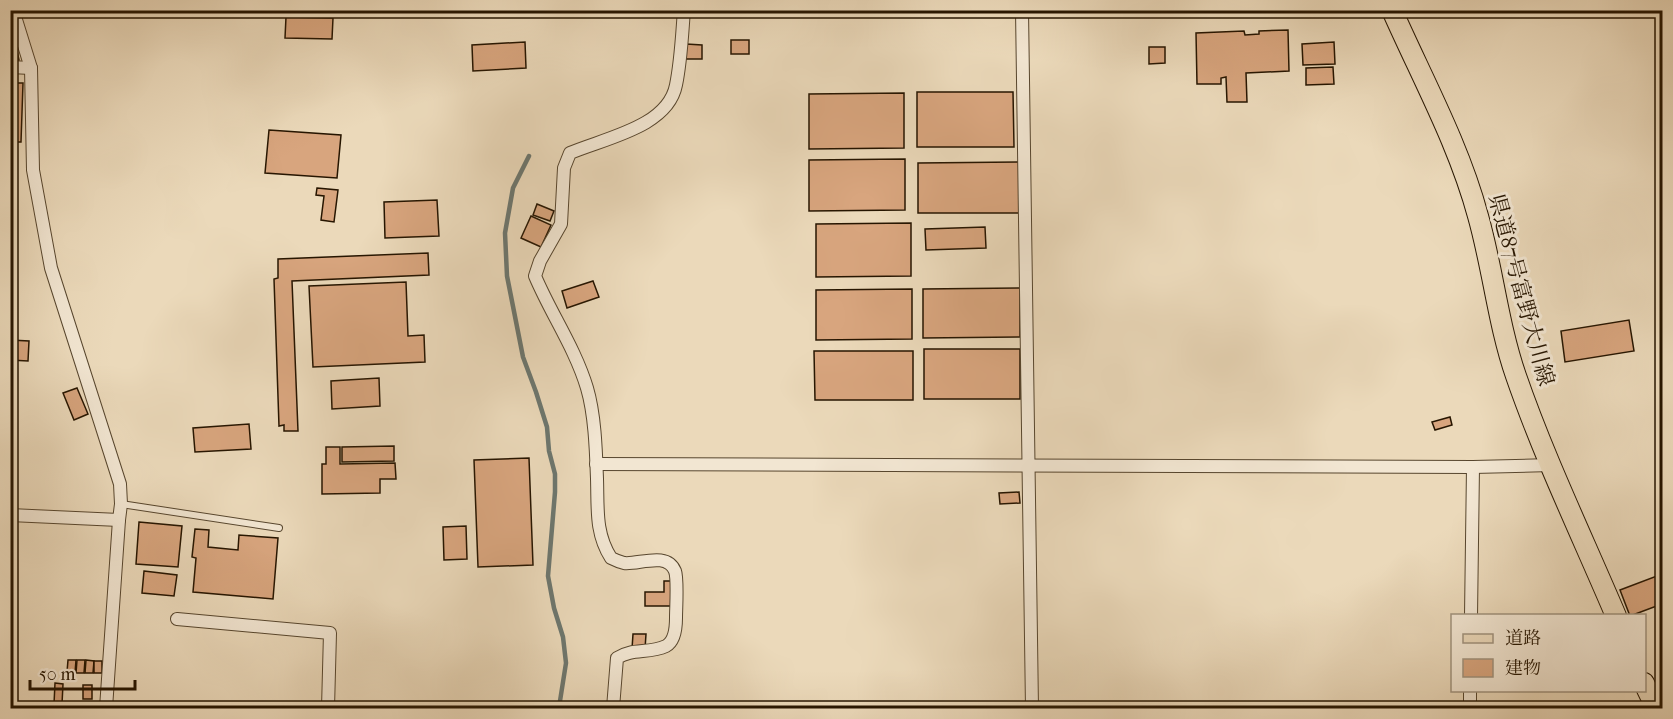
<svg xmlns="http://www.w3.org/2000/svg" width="1673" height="719" font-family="'IM FELL French Canon','Noto Serif JP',serif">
  <rect width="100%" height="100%" fill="#ebd9ba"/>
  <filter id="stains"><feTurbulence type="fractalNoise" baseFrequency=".00333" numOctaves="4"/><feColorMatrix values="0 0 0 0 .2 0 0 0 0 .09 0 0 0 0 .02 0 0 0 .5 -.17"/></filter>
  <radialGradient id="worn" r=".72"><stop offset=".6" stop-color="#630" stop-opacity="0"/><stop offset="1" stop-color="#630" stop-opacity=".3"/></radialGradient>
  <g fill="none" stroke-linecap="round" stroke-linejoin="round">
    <path stroke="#6d776f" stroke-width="4.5" d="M529 156 513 188 505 233 507 276 523 357 536 392 547 427 549 451 555 474V492L548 576 554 608 563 637 566 663 560 701 562 708"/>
  </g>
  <g fill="#d8a57e" stroke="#261500" stroke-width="1.5">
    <path d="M286 17 333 18 332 39 285 38Z"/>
    <path d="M10 20 19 60 10 62Z"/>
    <path d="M1288 30 1289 71 1246 73 1247 102H1227L1226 77 1221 78V84H1197L1196 33 1244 31 1245 35 1259 34V31Z"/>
    <rect x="731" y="40" width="18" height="14"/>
    <path d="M525 42 526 68 473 71 472 45Z"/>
    <path d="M1334 42 1335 64 1303 65 1302 44Z"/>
    <path d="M686 44 702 45V59H686Z"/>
    <path d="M1149 47H1165V63L1149 64Z"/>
    <path d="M1333 67 1334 84 1306 85V68Z"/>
    <path d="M10 83H23L21 142H10Z"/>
    <path d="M917 92H1013L1014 147H917Z"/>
    <path d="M904 93V148L809 149V94Z"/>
    <path d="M269 130 341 135 337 178 265 173Z"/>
    <path d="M905 159V210L809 211V160Z"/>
    <path d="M1020 162V213H918V163Z"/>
    <path d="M317 188 338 190 334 222 321 220 324 196 316 195Z"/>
    <path d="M437 200 439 236 385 238 384 202Z"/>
    <path d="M537 204 554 211 550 221 533 215Z"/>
    <path d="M531 216 551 225 541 247 521 238Z"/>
    <path d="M911 223V276L816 277V224Z"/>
    <path d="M985 227 986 248 926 250 925 229Z"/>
    <path d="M428 253 429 275 292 281 298 431H284V425L279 426 274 279 278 278V259Z"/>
    <path d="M593 281 599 297 567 308 562 291Z"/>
    <path d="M406 282 408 336 424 335 425 362 313 367 309 286Z"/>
    <path d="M1020 288V337L923 338V289Z"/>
    <path d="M912 289V339L816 340V290Z"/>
    <path d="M1629 320 1634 351 1565 362 1561 331Z"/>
    <path d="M10 340 29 341 28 361 10 360Z"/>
    <rect x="924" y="349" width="96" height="50"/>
    <path d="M814 351H913V400H815Z"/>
    <path d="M379 378 380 406 332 409 331 381Z"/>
    <path d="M77 388 88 414 74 420 63 393Z"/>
    <path d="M1450 417 1452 425 1435 430 1432 422Z"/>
    <path d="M249 424 251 449 195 452 193 428Z"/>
    <path d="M394 446V461L342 462V447Z"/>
    <path d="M326 447H340V464L395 463 396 479H380V493L322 494V464H326Z"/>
    <path d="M529 458 533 565 478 567 474 460Z"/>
    <path d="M1019 492 1020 503 1000 504 999 493Z"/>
    <path d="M139 522 182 526 178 567 136 564Z"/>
    <path d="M466 526 467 559 444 560 443 527Z"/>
    <path d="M195 529 209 530 208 547 238 550 239 535 278 538 273 599 193 592 196 558 192 557Z"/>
    <path d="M144 571 177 575 174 596 142 593Z"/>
    <path d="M1662 574V604L1630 616 1620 590Z"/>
    <path d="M664 581H674V606H645V592H664Z"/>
    <path d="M633 634H646L645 649H632Z"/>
    <path d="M68 660H76L75 673 67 672Z"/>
    <path d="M77 660H85L84 673H76Z"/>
    <path d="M86 660 94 661 93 673H85Z"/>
    <rect x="94" y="661" width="8" height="12"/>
    <path d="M55 683 63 684 62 704H54Z"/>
    <rect x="83" y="685" width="9" height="14"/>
  </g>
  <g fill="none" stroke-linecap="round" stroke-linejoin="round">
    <g stroke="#57462e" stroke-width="8">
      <path id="lane" d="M121 504 279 528"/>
    </g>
    <g stroke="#57462e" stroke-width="14">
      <g id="street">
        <path d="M13 10 31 68 33 170 51 268 120 484 121 504 119 520 106 708"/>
        <path d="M1022 10 1032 708"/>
        <path d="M10 67 31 68"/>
        <path d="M596 464 1473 467 1551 465"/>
        <path d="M10 515 119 520"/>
        <path d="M1471 616 1473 467"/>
        <path d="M177 619 330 633 328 708"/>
        <path d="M613 708 617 658C632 648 649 654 666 646 675 641 676 627 676 618 676 608 678 579 675 571 667 551 638 565 624 563 620 562 615 560 611 558 595 533 598 508 597 479 596 451 595 415 587 388 575 348 551 314 535 276L540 261 561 224 564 168 570 153C605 138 668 127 676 85 681 61 682 35 684 10"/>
        <path d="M1470 708V690"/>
      </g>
    </g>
    <g stroke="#261500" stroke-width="22">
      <g id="primary">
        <path d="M1392 10C1422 78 1459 145 1478 216 1493 269 1498 324 1516 376 1544 457 1582 536 1616 616"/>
        <path d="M1644 683 1656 708"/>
      </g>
    </g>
    <use href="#lane" stroke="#f2e6d2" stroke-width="6"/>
    <use href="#street" stroke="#f2e6d2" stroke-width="12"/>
    <use href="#primary" stroke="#ebd9ba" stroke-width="20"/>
  </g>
  <g text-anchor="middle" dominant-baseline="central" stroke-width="6" stroke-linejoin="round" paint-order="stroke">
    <g font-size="22" fill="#261500" stroke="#f2e6d2">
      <text transform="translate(1521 290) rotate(75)">県道87号富野大川線</text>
    </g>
  </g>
  <rect width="1673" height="719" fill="none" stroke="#ebd9ba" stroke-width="36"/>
  <rect x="12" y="12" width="1649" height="695" fill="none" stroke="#261500" stroke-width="3"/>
  <rect x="18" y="18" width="1637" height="683" fill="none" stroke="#261500" stroke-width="1.5"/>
  <rect x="1451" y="614" width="195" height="78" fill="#f2e6d2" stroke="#a0927e" stroke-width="1.5"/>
  <rect x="1463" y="634" width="30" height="9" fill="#ebd9ba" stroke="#a0927e" stroke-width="1.5"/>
  <text x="1505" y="644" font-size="18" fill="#261500">道路</text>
  <rect x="1463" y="659" width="30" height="18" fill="#d8a57e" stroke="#a0927e" stroke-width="1.5"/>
  <text x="1505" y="674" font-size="18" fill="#261500">建物</text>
  <path d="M30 680v9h105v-9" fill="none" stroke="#261500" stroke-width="3"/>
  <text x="39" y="680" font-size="18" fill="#261500" stroke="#f2e6d2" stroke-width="4.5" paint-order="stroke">50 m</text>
  <rect width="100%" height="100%" filter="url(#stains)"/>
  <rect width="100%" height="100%" fill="url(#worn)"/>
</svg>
